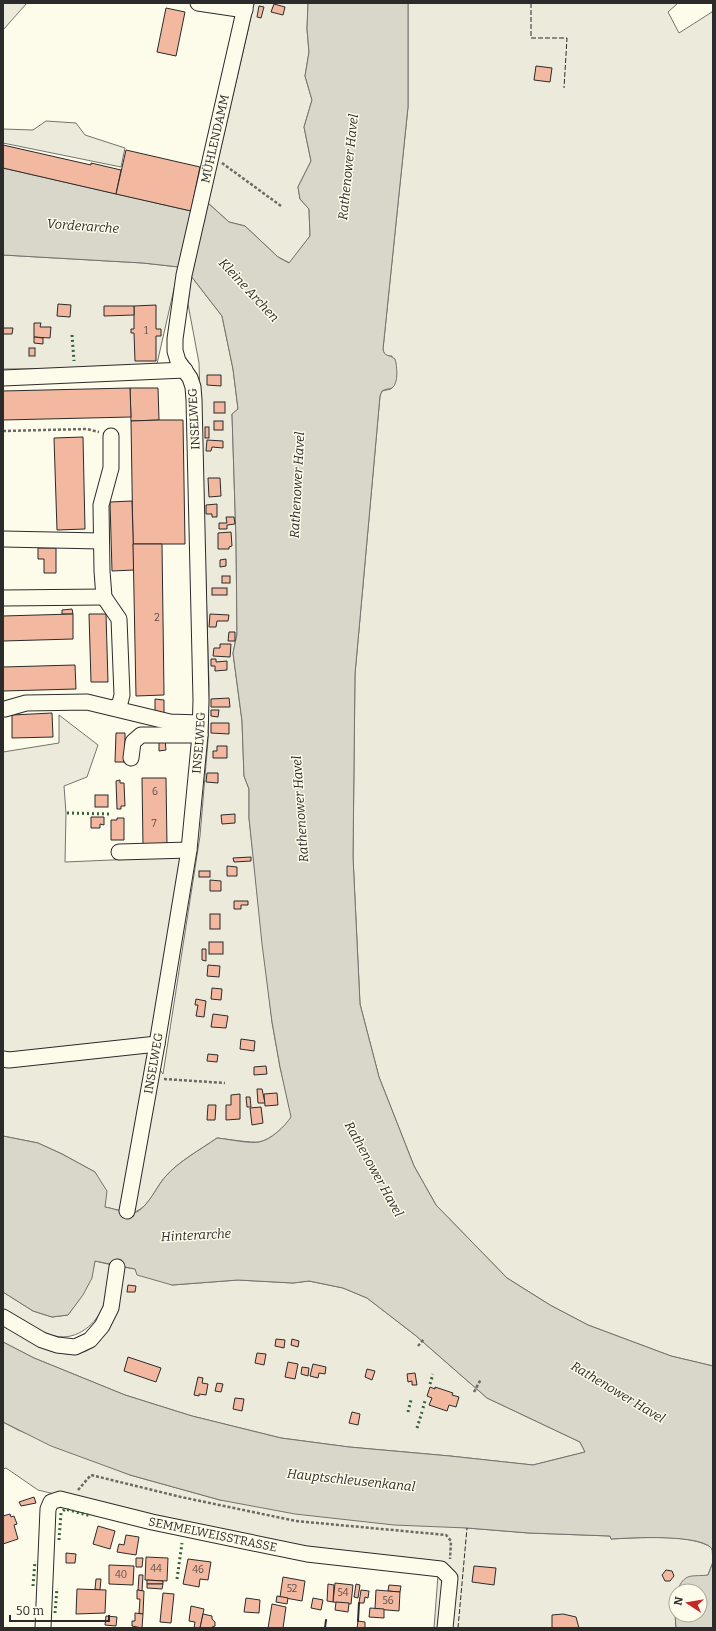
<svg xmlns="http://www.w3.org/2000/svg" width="716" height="1631" font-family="Bitter,serif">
  <rect width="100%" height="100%" fill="#fdfbea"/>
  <g fill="#ecebdb" stroke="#74746e">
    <path d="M3 3H27L3 30Z"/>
    <path d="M253 3H308L307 29 309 52 305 76 312 100 304 127 311 161 298 187 300 199 309 209 310 236 290 263 278 257 245 226 229 222 208 203 251 17Z"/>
    <path d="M408 3H678L668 12 679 33 712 12 713 9V1366L671 1356 588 1325 550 1305 507 1278 436 1205 414 1166 379 1077 360 1004 353 857 355 674 380 396 382 391 391 389 392 356C386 356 384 355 383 349L408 107Z"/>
    <path d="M46 121 76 123 85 135 125 148 121 167 3 143V129L33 130Z"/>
    <path d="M3 255 143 263 179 267 156 368 3 369Z"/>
    <path d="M191 276 222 316 233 369 238 409 232 414 236 539 237 634 233 653 242 721 244 776 249 789V818L272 1022 280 1067 292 1117C285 1126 271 1140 259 1142 251 1143 227 1139 217 1138 200 1150 179 1161 165 1177 155 1188 150 1206 135 1212 130 1214 111 1208 105 1207L95 1172 62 1154 38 1143 3 1136V1064L147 1051 163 1074 200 836 208 740 209 684 199 363 188 304Z"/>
    <path d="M59 715 98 745 87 777 64 786 66 813 65 862 181 857 154 1029 147 1042 3 1054V752L59 743Z"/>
    <path d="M95 1261 112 1265C109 1278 108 1291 104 1304 97 1324 77 1341 55 1336 41 1333 16 1317 3 1309V1292L33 1311 52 1317 68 1315C82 1296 90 1285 95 1261Z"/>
    <path d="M123 1267 135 1269 172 1285 238 1280 293 1283 309 1281 343 1288 367 1298 415 1335 487 1398 580 1442 585 1452 533 1465 450 1456 349 1447 281 1438 192 1416 125 1395 34 1358 3 1342V1325C37 1347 85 1377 109 1326 111 1321 112 1314 113 1309 117 1295 120 1281 123 1267Z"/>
    <path d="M3 1422 18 1430 130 1475 220 1500 467 1528 529 1533 610 1536 611 1539C637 1538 691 1533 712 1548L713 1562 708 1575 679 1586 676 1591 674 1599 676 1628H434L439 1562 317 1552 152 1518 38 1490 6 1468 3 1469Z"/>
  </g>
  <g fill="#d8d7c9" stroke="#74746e">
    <path d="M308 3H408V107L383 349C384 357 389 354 395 359 397 365 399 383 392 388 389 389 385 389 382 391L380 396 355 674 353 857 360 1004 379 1077 414 1166 436 1205 507 1278 550 1305 588 1325 671 1356 713 1366V1551C708 1533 627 1538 611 1539L610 1536 529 1533 467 1528 394 1525 295 1514 220 1500 130 1475 51 1446 3 1422V1342L34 1358 125 1395 192 1416 281 1438 349 1447 450 1456 533 1465 585 1452 580 1442 487 1398 415 1335 367 1298 343 1288 309 1281 293 1283 238 1280 172 1285 137 1275 135 1269 95 1261 92 1278 83 1295 68 1315 52 1317 33 1311 3 1292V1136L38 1143 62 1154 95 1172 107 1191 105 1207C111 1208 127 1213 132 1213 145 1213 157 1186 165 1177 179 1161 200 1150 217 1138 228 1139 250 1144 259 1142 271 1140 285 1126 291 1117L280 1067 272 1022 262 944 249 818V789L244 776 242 721 233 653 237 634 236 539 232 414 238 409 233 369 222 316 191 276 208 203 229 222 245 226 278 257 289 263 310 236 309 209 300 199 298 187 311 161 304 127 312 100 305 76 309 52 307 29Z"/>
    <path d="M3 168 191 211 179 267 143 263 3 255Z"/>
    <path d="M713 1562V1628H676L674 1599 676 1594V1615H700V1591H677C685 1572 691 1577 708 1575Z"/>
  </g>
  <g fill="#f2b8a0" stroke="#2b2b2b">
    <path d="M274 4 285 7 283 15 271 12Z"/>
    <path d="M259 6 264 7 261 18 257 17Z"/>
    <path d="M166 8 185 12 176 56 157 52Z"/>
    <path d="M536 66 552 68 550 82 534 80Z"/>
    <path d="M3 145 91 165V163L121 170 116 194 3 168Z"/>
    <path d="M126 150 200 167 191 211 116 194Z"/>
    <path d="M58 304 71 305 70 317 57 316Z"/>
    <path d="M156 305V329H161V336H156V361H135L134 333H131V329H134V306Z"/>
    <path d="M104 306H134V315L104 316Z"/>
    <path d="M34 323H41L40 327H51L50 338 34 337Z"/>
    <path d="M3 328H13L12 334H3Z"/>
    <path d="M34 337 43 338V344L34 343Z"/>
    <rect x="29" y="348" width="6" height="8"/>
    <path d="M207 375H221V386L207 385Z"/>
    <path d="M130 388H158L159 420 131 421Z"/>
    <path d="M130 388 131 417 3 420V391Z"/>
    <rect x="214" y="402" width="11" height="11"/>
    <path d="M159 420H183L185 544H133L131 421Z"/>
    <rect x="214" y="421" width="9" height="9"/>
    <rect x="205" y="427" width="4" height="11"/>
    <path d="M83 437 85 529 57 530 54 438Z"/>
    <path d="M207 440 223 441V448L212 447 211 451H206Z"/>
    <path d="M208 478H220L221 496 209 497Z"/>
    <path d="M132 501 134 570 112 571 110 502Z"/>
    <path d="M217 504V517H212V514H206V505Z"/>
    <path d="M226 517H234L235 524 227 525V529H219V523H227Z"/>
    <path d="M231 532 232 546 229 547V549H218V533Z"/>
    <path d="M133 544H162L164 695 136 696Z"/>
    <path d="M38 548H56V573H44V559H38Z"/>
    <path d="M226 559V566L220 567V560Z"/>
    <rect x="222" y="576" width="8" height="7"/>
    <rect x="212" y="588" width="15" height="7"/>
    <path d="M72 609 73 614H62V610Z"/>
    <path d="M73 614V639L3 641V616Z"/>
    <path d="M89 614H106L108 682H91Z"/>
    <path d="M210 614 229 615 228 621H217L216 627H209Z"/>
    <path d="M229 632H235V641H228Z"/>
    <path d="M220 644H231L230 657 213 656 214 648H220Z"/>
    <path d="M211 659H216V662L227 661V670L215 671V666H211Z"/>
    <path d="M75 665 76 689 3 691V667Z"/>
    <path d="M229 698 230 707H211V699Z"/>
    <path d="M155 699 164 700V713H155Z"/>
    <path d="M211 710H219L218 717 211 716Z"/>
    <path d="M52 713 53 737 12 738V715Z"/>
    <path d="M211 723H229V734L211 733Z"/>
    <path d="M116 733H125V762H115Z"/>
    <path d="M165 740 166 750 159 751V741Z"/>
    <path d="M217 746H227V758H213V751H217Z"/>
    <path d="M207 773H218V783L206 782Z"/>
    <path d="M142 778H166L167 846H143Z"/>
    <path d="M120 780V783H124L125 806H121V809H117L116 781Z"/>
    <rect x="95" y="795" width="13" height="12"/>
    <path d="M235 814V823L222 824 221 815Z"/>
    <path d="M91 817H104V825L100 824V828H91Z"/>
    <path d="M117 818H124V840H111V820H117Z"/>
    <path d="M251 857V861L234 862 233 858Z"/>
    <path d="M227 866 237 867V876H227Z"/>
    <rect x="199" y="871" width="11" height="6"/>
    <path d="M210 880 221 881V891H210Z"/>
    <path d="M234 901H248V905H241V909H234Z"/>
    <rect x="210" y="914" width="10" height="15"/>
    <rect x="209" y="942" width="14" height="12"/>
    <path d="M202 949H206V961L202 960Z"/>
    <path d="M208 965 220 966 219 977 207 976Z"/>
    <path d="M212 988 222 989 221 1000 211 999Z"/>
    <path d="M196 999 206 1001 204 1017 196 1016 198 1005H195Z"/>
    <path d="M213 1014 228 1016 226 1028 211 1027Z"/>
    <path d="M241 1039 255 1041 254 1051 240 1049Z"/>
    <path d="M208 1054 218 1055 217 1062 207 1061Z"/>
    <path d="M266 1066 267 1074 254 1075V1067Z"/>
    <path d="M257 1089H262L265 1103H258Z"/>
    <path d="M277 1093 278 1105 265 1106 264 1094Z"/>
    <path d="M240 1094V1119L226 1120V1105H231V1095Z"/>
    <path d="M246 1097H250L251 1107H247Z"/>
    <path d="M208 1105H216L215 1120H207Z"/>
    <path d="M261 1107 263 1123 252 1125 250 1108Z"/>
    <path d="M128 1285 136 1286 135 1292H127Z"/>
    <path d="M276 1339 285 1340 284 1348 275 1346Z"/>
    <path d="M292 1339 299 1341 298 1347 291 1345Z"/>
    <path d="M257 1353 266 1354 264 1365 255 1363Z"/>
    <path d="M128 1357 161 1368 156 1382 124 1371Z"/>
    <path d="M288 1362 298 1364 295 1379 285 1377Z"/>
    <path d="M313 1364 326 1367 325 1374 319 1373 318 1378 310 1376Z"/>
    <path d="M302 1367 309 1368 308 1376 301 1374Z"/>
    <path d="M367 1369 375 1371 372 1380 365 1377Z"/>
    <path d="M415 1373 417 1385H412V1381L408 1382 407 1374Z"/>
    <path d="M198 1377 203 1378 202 1383 208 1384 206 1395 199 1394V1396L194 1395Z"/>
    <path d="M217 1383 223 1384 221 1392 215 1391Z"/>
    <path d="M430 1387 435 1389V1387L453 1393 452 1395 459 1397 456 1407 449 1405 447 1411 429 1405 432 1398 427 1396Z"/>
    <path d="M235 1398 244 1399 242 1411 233 1409Z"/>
    <path d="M352 1412 360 1414 358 1425 349 1423Z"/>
    <path d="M34 1497 36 1503 21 1506 19 1502Z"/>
    <path d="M10 1514 11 1517 14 1516 17 1524 14 1525 18 1539 3 1544V1516Z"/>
    <path d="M98 1526 115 1531 110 1549 93 1544Z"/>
    <path d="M126 1535 139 1537 136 1555 117 1552 119 1544 124 1545Z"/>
    <path d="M66 1553 76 1554 75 1563H66Z"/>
    <path d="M146 1557 168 1558 167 1581 145 1580Z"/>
    <path d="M136 1558H143L142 1567H136Z"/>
    <path d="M188 1559 211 1562 208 1580 200 1579 199 1587 183 1584Z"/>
    <path d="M109 1565 134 1566 133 1585 109 1584Z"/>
    <path d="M474 1566 496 1568 494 1585 472 1582Z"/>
    <path d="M666 1570 672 1571 674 1576 670 1581H665L662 1575Z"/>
    <path d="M139 1575H143L142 1591 138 1590Z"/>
    <path d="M283 1577 305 1581 302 1601 280 1597Z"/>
    <path d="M96 1579H101L100 1590 95 1589Z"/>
    <path d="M147 1580 163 1581V1584H147Z"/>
    <path d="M335 1583 353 1585 351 1604 333 1602Z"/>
    <path d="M147 1584H163L162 1589 147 1588Z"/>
    <path d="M328 1584 334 1585 333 1602 327 1601Z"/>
    <path d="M356 1584 360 1585 358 1598 354 1597Z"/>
    <path d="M389 1585 401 1586 400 1592 388 1591Z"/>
    <path d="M77 1589 106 1590 105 1613 76 1614Z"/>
    <path d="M137 1590 144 1591 143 1614 139 1613 140 1599H137Z"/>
    <path d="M361 1590 369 1591 368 1598 365 1597 364 1603H359Z"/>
    <path d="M376 1590 400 1592 399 1611 375 1609Z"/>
    <path d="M163 1593 174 1594 171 1623 160 1622Z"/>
    <path d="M277 1596 288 1598 287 1604 276 1602Z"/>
    <path d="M246 1598 260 1600 259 1613 244 1612Z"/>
    <path d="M313 1598 323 1600 321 1610 311 1608Z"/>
    <path d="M336 1602 349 1603 348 1612 335 1610Z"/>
    <path d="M272 1604 286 1607 283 1628H268Z"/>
    <path d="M191 1606 204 1609 200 1628H194L195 1622 189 1621Z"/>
    <path d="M370 1608 384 1609V1618L369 1617Z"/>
    <path d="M135 1613 143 1614 142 1628 132 1626V1621H135Z"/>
    <path d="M203 1614 212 1616V1619L215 1622V1626L210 1628H200Z"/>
    <path d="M563 1614 576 1617 579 1628H552V1615Z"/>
    <path d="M106 1616 117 1617 116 1626 105 1625Z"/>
    <path d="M358 1621 365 1622V1628H357Z"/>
  </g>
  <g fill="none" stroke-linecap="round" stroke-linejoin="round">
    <g stroke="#2b2b2b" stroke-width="17">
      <g id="minor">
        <path d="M198 3 245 10"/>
        <path d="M3 378 185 370"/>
        <path d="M111 436V468L101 505 102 571 104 597 119 619 122 695 120 703 115 708"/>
        <path d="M3 539 101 541"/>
        <path d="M3 598 104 597"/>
        <path d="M5 709 26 703 87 702 170 722 200 723"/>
        <path d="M131 758 133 742 141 735H200"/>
        <path d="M119 852 189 850"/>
        <path d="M3 1059 9 1060 157 1044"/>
        <path id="s1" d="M127 1211 157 1044 189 850 200 735 201 700 194 400 193 387 190 378 178 361 175 351V339L184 275 246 3"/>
        <path d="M3 1317 42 1340 57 1345 75 1347 90 1340 102 1326 111 1308 117 1267"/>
        <path id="s2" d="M43 1628 48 1509 51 1502 60 1499 152 1522 307 1554 441 1569 450 1578 445 1628"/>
      </g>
    </g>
    <g stroke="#6a6964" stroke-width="2.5" stroke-dasharray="3 2" stroke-linecap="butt">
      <path d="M222 163 281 206"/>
      <path d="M3 431 87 429 99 432"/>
      <path d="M164 1079 225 1083"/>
      <path d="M418 1346 424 1339"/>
      <path d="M474 1392 481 1379"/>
      <path d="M78 1490 91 1475 181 1497 296 1521 446 1535 451 1541 450 1559"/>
    </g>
    <use href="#minor" stroke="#fdfbea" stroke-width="15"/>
    <g stroke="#34623c" stroke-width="3" stroke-dasharray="2 3" stroke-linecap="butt">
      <path d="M72 335 74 361"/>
      <path d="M67 813 110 814"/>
      <path d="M430 1384 433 1374"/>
      <path d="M423 1408 425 1401"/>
      <path d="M408 1412 411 1400"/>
      <path d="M417 1428 422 1412"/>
      <path d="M59 1540 61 1513 65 1509 91 1516"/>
      <path d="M177 1579 182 1543"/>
      <path d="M33 1586 35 1561"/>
      <path d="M55 1613 57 1588"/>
    </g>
    <g stroke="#2b2b2b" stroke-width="1" stroke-dasharray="5 2" stroke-linecap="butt">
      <path d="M531 3V38H567L564 88"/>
      <path d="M458 1628 467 1528"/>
    </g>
    <g stroke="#2b2b2b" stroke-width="2">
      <path d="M358 1621 359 1603"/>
      <path d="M325 1628 326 1620"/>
    </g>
  </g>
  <g text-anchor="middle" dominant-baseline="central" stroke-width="3" stroke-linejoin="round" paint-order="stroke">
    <g font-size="10" fill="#5d4e48">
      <text x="146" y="331">1</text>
      <text x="157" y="618">2</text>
      <text x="155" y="792">6</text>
      <text x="154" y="824">7</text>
      <text x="156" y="1569">44</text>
      <text x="198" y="1570">46</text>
      <text x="121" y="1575">40</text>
      <text x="292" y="1589">52</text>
      <text x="343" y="1593">54</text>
      <text x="388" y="1601">56</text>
    </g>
    <g font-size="12" fill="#2b2b2b" stroke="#fdfbea">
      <text stroke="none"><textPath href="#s1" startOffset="1087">MÜHLENDAMM</textPath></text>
      <text transform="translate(194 419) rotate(-93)">INSELWEG</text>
      <text stroke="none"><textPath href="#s1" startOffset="474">INSELWEG</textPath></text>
      <text stroke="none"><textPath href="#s1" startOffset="150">INSELWEG</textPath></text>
      <text stroke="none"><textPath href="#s2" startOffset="293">SEMMELWEISSTRASSE</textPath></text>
    </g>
    <g font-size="13" font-style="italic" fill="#2b2b2b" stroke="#fdfbea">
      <text transform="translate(348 167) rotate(-84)">Rathenower Havel</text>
      <text transform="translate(83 226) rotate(4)">Vorderarche</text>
      <text transform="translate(249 290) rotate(47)">Kleine Archen</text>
      <text transform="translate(297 485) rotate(-87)">Rathenower Havel</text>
      <text transform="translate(300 809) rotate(-94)">Rathenower Havel</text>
      <text transform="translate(374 1169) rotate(61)">Rathenower Havel</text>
      <text transform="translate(196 1235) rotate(-3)">Hinterarche</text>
      <text transform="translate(618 1392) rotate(31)">Rathenower Havel</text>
      <text transform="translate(351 1480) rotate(6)">Hauptschleusenkanal</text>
    </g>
  </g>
  <rect width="716" height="1631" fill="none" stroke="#2b2b2b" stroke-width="8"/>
  <g transform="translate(688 1603) rotate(282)"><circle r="19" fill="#fdfbea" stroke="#a9a89e"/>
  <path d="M0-3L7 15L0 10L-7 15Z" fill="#c62828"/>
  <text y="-6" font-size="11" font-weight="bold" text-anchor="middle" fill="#2b2b2b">N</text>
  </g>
  <path d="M10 1615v6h99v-6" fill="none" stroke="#2b2b2b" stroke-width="2"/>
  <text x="16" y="1615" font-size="12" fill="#2b2b2b" stroke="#fdfbea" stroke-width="3" paint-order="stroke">50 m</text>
</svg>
